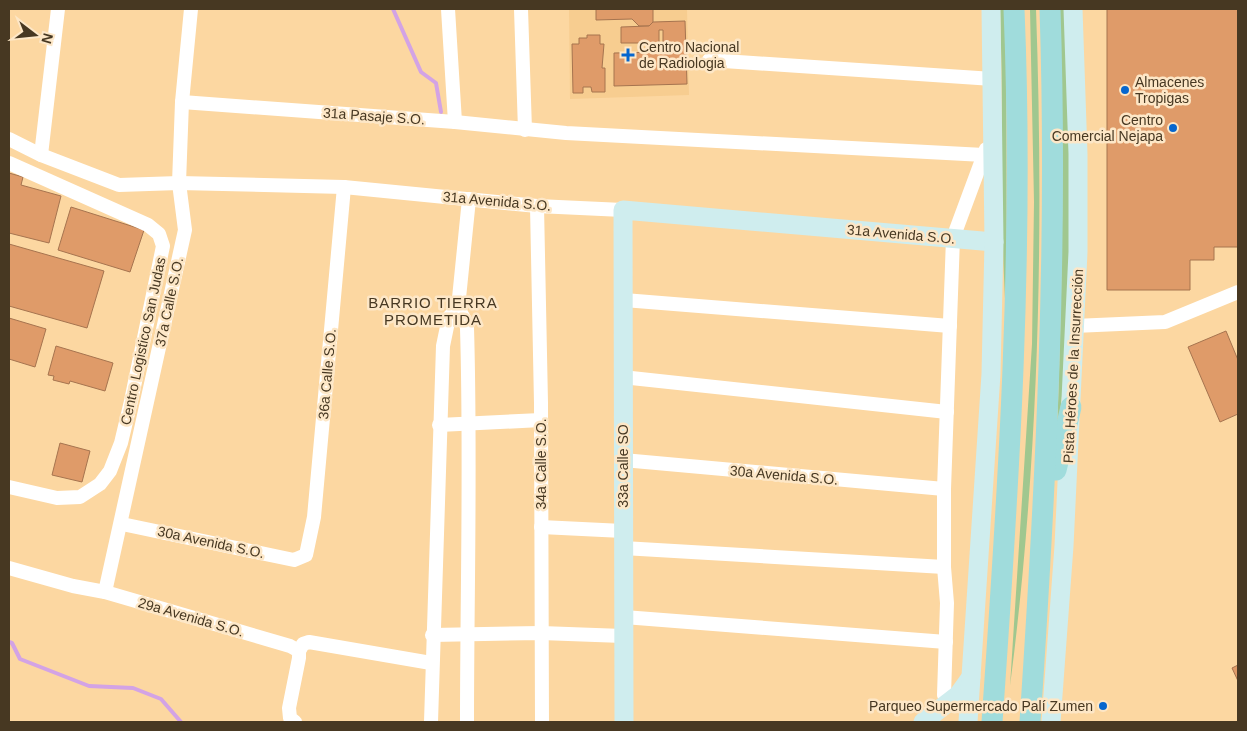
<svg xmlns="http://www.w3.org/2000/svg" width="1247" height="731" font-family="Helvetica,sans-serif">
  <rect width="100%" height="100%" fill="#fcd7a1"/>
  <path fill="#f7cd90" d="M569 9H687L689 95 570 99Z"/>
  <g fill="#a0c78f">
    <path d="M1000 9H1006L1007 330C999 223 1004 116 1000 9Z"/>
    <path d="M1030 9H1036C1044 235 1039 462 1010 686L1032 344 1034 202Z"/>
    <path d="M1059 9H1065C1070 147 1078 298 1057 434 1062 292 1065 151 1059 9Z"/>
  </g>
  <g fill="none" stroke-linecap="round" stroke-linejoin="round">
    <g stroke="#d3a3e5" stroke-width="4">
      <path d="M393 9 421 72 436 83 441 112"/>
      <path d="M9 642 12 643 20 659 89 686 133 688 161 699 181 722"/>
    </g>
  </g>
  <g fill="#df9b69" stroke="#a6744f">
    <path d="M596 9H653V22L649 26H639L632 19 596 20Z"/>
    <path d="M1107 9H1238V247H1214V260H1190V290H1107Z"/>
    <path d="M685 21 687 84 614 86V53L663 52V30H659V43H621V27L649 26 653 22Z"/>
    <path d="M587 35H600V44H604L602 68H605V92H592L591 87H583V93H573L572 44H579V38H587Z"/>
    <path d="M9 173 23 177 21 185 61 196 49 243 9 233Z"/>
    <path d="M71 207 144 230 130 272 58 250Z"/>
    <path d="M9 244 104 271 87 328 9 306Z"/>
    <path d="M9 318 46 329 35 367 9 359Z"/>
    <path d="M1226 331 1238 360V414L1220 422 1188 347Z"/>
    <path d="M56 346 113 363 105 391 70 381 69 384 53 380 54 376 48 375Z"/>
    <path d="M60 443 90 451 82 482 52 475Z"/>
    <path d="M1238 665V681L1232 668Z"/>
  </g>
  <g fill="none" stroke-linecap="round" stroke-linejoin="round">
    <g stroke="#fff" stroke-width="14">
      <path d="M448 9 455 122"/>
      <path d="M521 9 525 130"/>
      <path d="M709 60 993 79"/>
      <path d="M182 102 455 122 566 133 984 155"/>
      <path d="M9 139 41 155 119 185 179 183 344 187 537 206 623 210"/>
      <path d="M41 155 58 9"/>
      <path d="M9 163 148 225 159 234 163 246 131 401 121 443 110 471 100 484 80 497 57 498 9 487"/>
      <path d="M537 206 541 403 542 722"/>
      <path d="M624 300 950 326"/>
      <path d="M1074 326 1165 322 1238 292"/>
      <path d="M622 377 947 412"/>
      <path d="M439 425 541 420"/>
      <path d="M623 460 944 489"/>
      <path d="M122 524 294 560 306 555 314 517 344 187"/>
      <path d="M541 527 623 531"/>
      <path d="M623 548 944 567"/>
      <path d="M9 568 73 586 105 592 290 646 299 651V658L289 708 290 718 295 722"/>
      <path d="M105 592 185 230 179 183 182 102 191 9"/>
      <path d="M624 617 946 642"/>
      <path d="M432 635 541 633 623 636"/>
      <path d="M299 651 303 644 309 642 431 663"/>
      <path d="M948 704 944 695 947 603 944 567V489L953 238 986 149"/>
      <path d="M431 722 443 346 449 317 458 308"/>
      <path d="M467 722C467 591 471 460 467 328L465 320 458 308 469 199"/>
    </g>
    <g stroke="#cfedee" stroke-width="19">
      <path d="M624 722 623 210 994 242"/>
      <path d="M923 722 958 695 971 677"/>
      <path d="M968 722 991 374 994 242 991 9"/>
      <path d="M1051 722 1064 546 1078 252V154L1073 9"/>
    </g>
    <g stroke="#a0dcdc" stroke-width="21">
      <path d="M1056 470 1071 407"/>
      <path d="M992 722C1009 484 1024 247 1014 9"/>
      <path d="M1030 722C1046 484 1058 247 1050 9"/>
    </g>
  </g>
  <g fill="#0666ce" stroke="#fde7c7" stroke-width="2">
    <path d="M625.5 47.5h5v5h5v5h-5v5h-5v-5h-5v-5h5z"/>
    <circle cx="1125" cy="90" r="5"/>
    <circle cx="1173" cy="128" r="5"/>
    <circle cx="1103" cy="706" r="5"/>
  </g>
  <g text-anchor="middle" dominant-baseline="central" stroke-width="5" stroke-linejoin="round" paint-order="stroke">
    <g font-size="14" fill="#473822" stroke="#fde7c7" text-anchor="start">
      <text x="639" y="47">Centro Nacional<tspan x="639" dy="16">de Radiologia</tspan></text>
      <text x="1135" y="82">Almacenes<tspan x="1135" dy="16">Tropigas</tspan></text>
      <text x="1163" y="120" text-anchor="end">Centro<tspan x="1163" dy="16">Comercial Nejapa</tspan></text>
      <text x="1093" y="706" text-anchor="end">Parqueo Supermercado Palí Zumen</text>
    </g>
    <g font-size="14" fill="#473822" stroke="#fde7c7">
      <text transform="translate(374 116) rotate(4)">31a Pasaje S.O.</text>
      <text transform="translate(497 201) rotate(5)">31a Avenida S.O.</text>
      <text transform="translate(901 234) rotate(5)">31a Avenida S.O.</text>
      <text transform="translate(169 302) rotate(-78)">37a Calle S.O.</text>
      <text transform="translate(143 341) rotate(-78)">Centro Logistico San Judas</text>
      <text transform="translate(1073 366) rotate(-87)">Pista Héroes de la Insurrección</text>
      <text transform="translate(327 374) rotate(-85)">36a Calle S.O.</text>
      <text transform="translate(541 464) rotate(-90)">34a Calle S.O.</text>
      <text transform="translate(623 466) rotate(-90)">33a Calle SO</text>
      <text transform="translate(784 475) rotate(5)">30a Avenida S.O.</text>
      <text transform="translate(211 542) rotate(12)">30a Avenida S.O.</text>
      <text transform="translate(191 617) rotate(16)">29a Avenida S.O.</text>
    </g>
    <g font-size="15" letter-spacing="1" fill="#473822" stroke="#fde7c7">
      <text x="433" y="302">BARRIO TIERRA<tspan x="433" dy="17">PROMETIDA</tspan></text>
    </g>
  </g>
  <rect width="1247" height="731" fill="none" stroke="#473822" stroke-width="20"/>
  <g transform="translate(35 35) rotate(106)" stroke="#fde7c7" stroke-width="4" paint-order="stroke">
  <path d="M0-4L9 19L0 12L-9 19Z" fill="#473822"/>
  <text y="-8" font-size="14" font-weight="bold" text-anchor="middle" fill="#473822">N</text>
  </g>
</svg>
